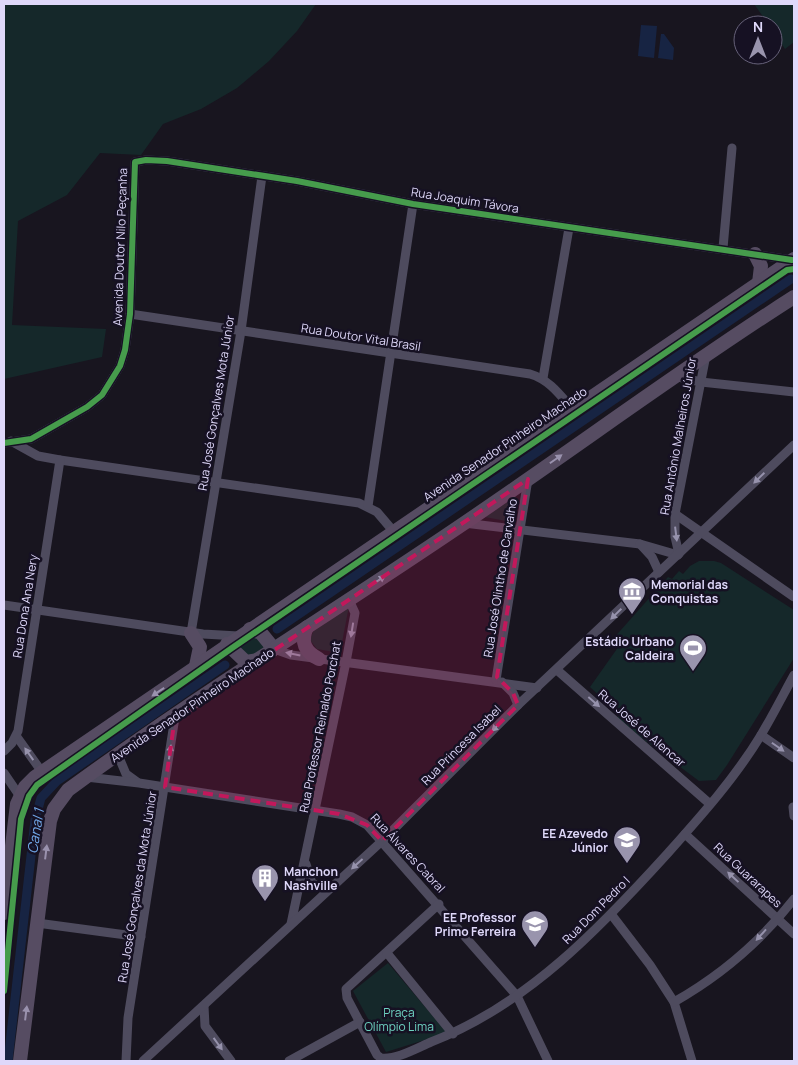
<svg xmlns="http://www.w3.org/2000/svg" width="798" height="1065" font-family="Manrope,sans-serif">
  <rect width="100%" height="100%" fill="#18151f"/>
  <g fill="#15282a">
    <path d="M4 4H316L297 31 269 61 237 88 201 109 163 124 141 155 100 153 67 195 18 221 12 325 106 329 102 357 4 379Z"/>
    <path d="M754 4H794V42L785 49 773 31V25H769Z"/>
    <path d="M516 496 512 522 485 517Z"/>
    <path d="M699 561H714L721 563 794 610V658L727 765 716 780 699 781 616 719 620 715 590 687 619 646 612 640 668 577 672 579 679 571 683 574 690 566Z"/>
    <path d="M349 606 340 653 317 649 310 640 314 629Z"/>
    <path d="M249 634 257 637 266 649 253 657 247 656 236 643Z"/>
    <path d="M388 963 447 1033 386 1052 353 991Z"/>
  </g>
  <g fill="#172443">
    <path d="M641 25 657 26 654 58 638 56Z"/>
    <path d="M661 34H664L674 48 673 60 658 58Z"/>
  </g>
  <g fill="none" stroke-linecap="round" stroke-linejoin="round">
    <g stroke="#172443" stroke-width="9">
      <path d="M277 629 791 279"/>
      <path d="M8 1061 35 820 41 798 57 781 225 665"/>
    </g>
    <g stroke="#4e4b5e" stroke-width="9">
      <path d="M723 248 732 148"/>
      <path d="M130 314 530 374C550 380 560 395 574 411"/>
      <path d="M674 376 701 382 794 392"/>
      <path d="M543 378 569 228"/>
      <path d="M11 441 38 456 60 460 359 503 377 512 394 532"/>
      <path d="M4 443 31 439 87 407 102 395 120 366 125 350 130 314 135 162 146 160 167 161 297 181 413 204 792 260"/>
      <path d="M368 506 413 204"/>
      <path d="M675 514 794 597"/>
      <path d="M464 523 640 544 678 555"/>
      <path d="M640 544 652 557 659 572"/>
      <path d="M679 554 675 537V514L706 355"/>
      <path d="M4 605 203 634 238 636"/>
      <path d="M191 633 241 331 262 176"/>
      <path d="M274 649 291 655 537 688"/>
      <path d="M557 670 710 804"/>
      <path d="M496 680 528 479"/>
      <path d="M502 682 513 693 518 705"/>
      <path d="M761 735 794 758"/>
      <path d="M17 737 42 772"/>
      <path d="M4 751 12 743 18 731 60 460"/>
      <path d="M118 755 126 774 137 782"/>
      <path d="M4 773 19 795"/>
      <path d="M86 777 139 783 339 814 352 817 367 825 517 996 548 1061"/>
      <path d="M793 807 794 816"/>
      <path d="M685 834 794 934"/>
      <path d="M306 864 312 883 319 887 331 888"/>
      <path d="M439 904 346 989 347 998 377 1055 381 1058C396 1060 417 1048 431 1042 527 1005 600 928 668 853 701 816 735 778 761 735 773 715 783 695 794 675"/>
      <path d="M611 914 650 965 674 1002 692 1061"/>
      <path d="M37 923 141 937"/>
      <path d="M291 924 346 662 355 613 349 600"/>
      <path d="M387 953 453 1034"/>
      <path d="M674 1002C720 976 761 941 794 899"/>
      <path d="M204 1006 205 1026 231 1061"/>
      <path d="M126 1061 128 1018 175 717"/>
      <path d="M143 1061 382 841 518 705 794 445"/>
      <path d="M289 1061 360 1022"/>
    </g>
    <g stroke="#564c62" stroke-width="14">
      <path d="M755 254 761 266 759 283"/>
      <path d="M307 627C300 642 305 652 319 659"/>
      <path d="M250 629 261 633 274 649"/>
      <path d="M191 633 200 647 196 666"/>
      <path d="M227 644 246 662 258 660"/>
      <path d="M4 913 17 804 25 787 35 777 794 259"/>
      <path d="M20 1061 50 821 54 809 68 790C196 696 332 613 463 524 574 449 681 369 794 297"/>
    </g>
    <g stroke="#161123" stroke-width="9">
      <g id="cycleway">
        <path d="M4 443 31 439 87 407 102 395 120 366 125 350 130 314 135 162 146 160 167 161 297 181 413 204 792 260"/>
        <path d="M4 991 21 819 29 796 37 785 232 648 787 270 794 269"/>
      </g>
    </g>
    <use href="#cycleway" stroke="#469c4c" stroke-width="6"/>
  </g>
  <defs><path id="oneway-solid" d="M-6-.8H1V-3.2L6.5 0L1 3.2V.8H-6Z" transform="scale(1.25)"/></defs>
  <g fill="#9a92ae">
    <use href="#oneway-solid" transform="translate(556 459) rotate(-35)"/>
    <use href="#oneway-solid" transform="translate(379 580) rotate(-34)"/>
    <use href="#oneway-solid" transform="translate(158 692) rotate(146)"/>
    <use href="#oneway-solid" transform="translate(46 852) rotate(-83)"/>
    <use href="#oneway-solid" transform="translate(26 1013) rotate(-83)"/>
  </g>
  <g fill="#9692ac">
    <use href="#oneway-solid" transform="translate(759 478) rotate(136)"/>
    <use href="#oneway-solid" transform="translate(676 534) rotate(83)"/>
    <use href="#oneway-solid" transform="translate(616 614) rotate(136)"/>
    <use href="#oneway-solid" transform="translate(352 630) rotate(99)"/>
    <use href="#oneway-solid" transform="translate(293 654) rotate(-168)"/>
    <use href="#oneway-solid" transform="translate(594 702) rotate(41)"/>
    <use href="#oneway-solid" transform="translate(497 726) rotate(135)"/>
    <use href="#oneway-solid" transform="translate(778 747) rotate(35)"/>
    <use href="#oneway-solid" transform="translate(170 752) rotate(-82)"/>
    <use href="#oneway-solid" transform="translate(29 754) rotate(-125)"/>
    <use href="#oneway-solid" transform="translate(357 864) rotate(138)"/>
    <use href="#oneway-solid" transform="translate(733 877) rotate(-137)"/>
    <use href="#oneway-solid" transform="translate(761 935) rotate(132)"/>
    <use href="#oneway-solid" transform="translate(218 1044) rotate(54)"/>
  </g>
  <path fill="#c2185b" fill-opacity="0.2" stroke="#c2185b" stroke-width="4" stroke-dasharray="10 6" stroke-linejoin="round" d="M528 479 497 677 513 693 518 705 382 841 367 825 339 814 165 787 175 717Z"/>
  <defs>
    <g id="museum-pin" transform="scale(1.4375)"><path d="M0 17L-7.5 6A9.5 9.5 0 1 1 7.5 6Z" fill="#9994ad" stroke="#161123"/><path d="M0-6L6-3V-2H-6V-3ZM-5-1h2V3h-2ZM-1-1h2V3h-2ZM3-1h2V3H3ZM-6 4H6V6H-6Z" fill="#fff"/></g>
    <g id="stadium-pin" transform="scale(1.4375)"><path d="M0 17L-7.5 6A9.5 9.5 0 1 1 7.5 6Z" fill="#9994ad" stroke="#161123"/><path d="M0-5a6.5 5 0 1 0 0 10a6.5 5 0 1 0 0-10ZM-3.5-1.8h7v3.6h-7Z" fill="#fff"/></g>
    <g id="school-pin" transform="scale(1.4375)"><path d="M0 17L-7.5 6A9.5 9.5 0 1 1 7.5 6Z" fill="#9994ad" stroke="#161123"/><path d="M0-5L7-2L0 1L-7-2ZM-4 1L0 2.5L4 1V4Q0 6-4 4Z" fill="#fff"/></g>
    <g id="building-pin" transform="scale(1.4375)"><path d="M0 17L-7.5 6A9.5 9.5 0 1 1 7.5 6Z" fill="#9994ad" stroke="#161123"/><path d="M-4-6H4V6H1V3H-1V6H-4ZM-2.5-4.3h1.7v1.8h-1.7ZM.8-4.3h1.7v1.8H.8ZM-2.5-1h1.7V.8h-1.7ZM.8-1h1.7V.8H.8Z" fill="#fff"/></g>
  </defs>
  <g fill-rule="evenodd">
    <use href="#museum-pin" x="632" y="591"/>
    <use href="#stadium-pin" x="693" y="648"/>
    <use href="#school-pin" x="627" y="840"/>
    <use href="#building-pin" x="265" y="878"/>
    <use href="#school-pin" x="535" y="924"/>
  </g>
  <g text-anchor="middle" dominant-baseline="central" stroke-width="5" stroke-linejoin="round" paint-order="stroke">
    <g font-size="12" fill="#dfd8fa" stroke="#161123">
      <text transform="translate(465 200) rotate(9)">Rua Joaquim Távora</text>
      <text transform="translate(120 247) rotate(-88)">Avenida Doutor Nilo Peçanha</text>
      <text transform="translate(361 337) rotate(9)">Rua Doutor Vital Brasil</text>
      <text transform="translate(216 403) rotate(-81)">Rua José Gonçalves Mota Júnior</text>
      <text transform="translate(678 436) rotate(-80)">Rua Antônio Malheiros Júnior</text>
      <text transform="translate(505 444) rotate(-34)">Avenida Senador Pinheiro Machado</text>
      <text transform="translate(500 578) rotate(-81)">Rua José Olintho de Carvalho</text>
      <text transform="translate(25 606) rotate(-81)">Rua Dona Ana Nery</text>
      <text transform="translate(192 705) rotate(-34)">Avenida Senador Pinheiro Machado</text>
      <text transform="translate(320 727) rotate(-79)">Rua Professor Reinaldo Porchat</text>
      <text transform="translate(642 728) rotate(41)">Rua José de Alencar</text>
      <text transform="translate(461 745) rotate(-45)">Rua Princesa Isabel</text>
      <text transform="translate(408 853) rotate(47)">Rua Álvares Cabral</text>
      <text transform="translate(748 875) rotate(43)">Rua Guararapes</text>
      <text transform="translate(137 887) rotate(-81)">Rua José Gonçalves da Mota Júnior</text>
      <text transform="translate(596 910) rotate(-45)">Rua Dom Pedro I</text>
    </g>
    <g font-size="12" font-weight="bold" fill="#dfd8fa" stroke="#161123" text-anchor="end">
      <text x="651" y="584" text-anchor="start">Memorial das<tspan x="651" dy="14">Conquistas</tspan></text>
      <text x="674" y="641">Estádio Urbano<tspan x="674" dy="14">Caldeira</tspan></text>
      <text x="608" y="833">EE Azevedo<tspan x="608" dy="14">Júnior</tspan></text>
      <text x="284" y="871" text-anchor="start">Manchon<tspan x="284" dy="14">Nashville</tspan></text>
      <text x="516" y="917">EE Professor<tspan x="516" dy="14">Primo Ferreira</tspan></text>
    </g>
    <g font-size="12" fill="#6dd1c0" stroke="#161123">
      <text x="399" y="1012">Praça<tspan x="399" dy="14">Olímpio Lima</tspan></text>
    </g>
    <g font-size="14" font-style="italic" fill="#73abed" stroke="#161123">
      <text transform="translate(35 831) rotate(-81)">Canal 1</text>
    </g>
  </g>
  <rect width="798" height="1065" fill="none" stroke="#dfd8fa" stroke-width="10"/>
  <g transform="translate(758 40)"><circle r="24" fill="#161123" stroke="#666179"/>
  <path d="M0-4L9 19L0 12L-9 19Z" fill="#9994ad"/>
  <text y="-8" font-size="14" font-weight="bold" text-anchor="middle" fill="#dfd8fa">N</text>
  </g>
</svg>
